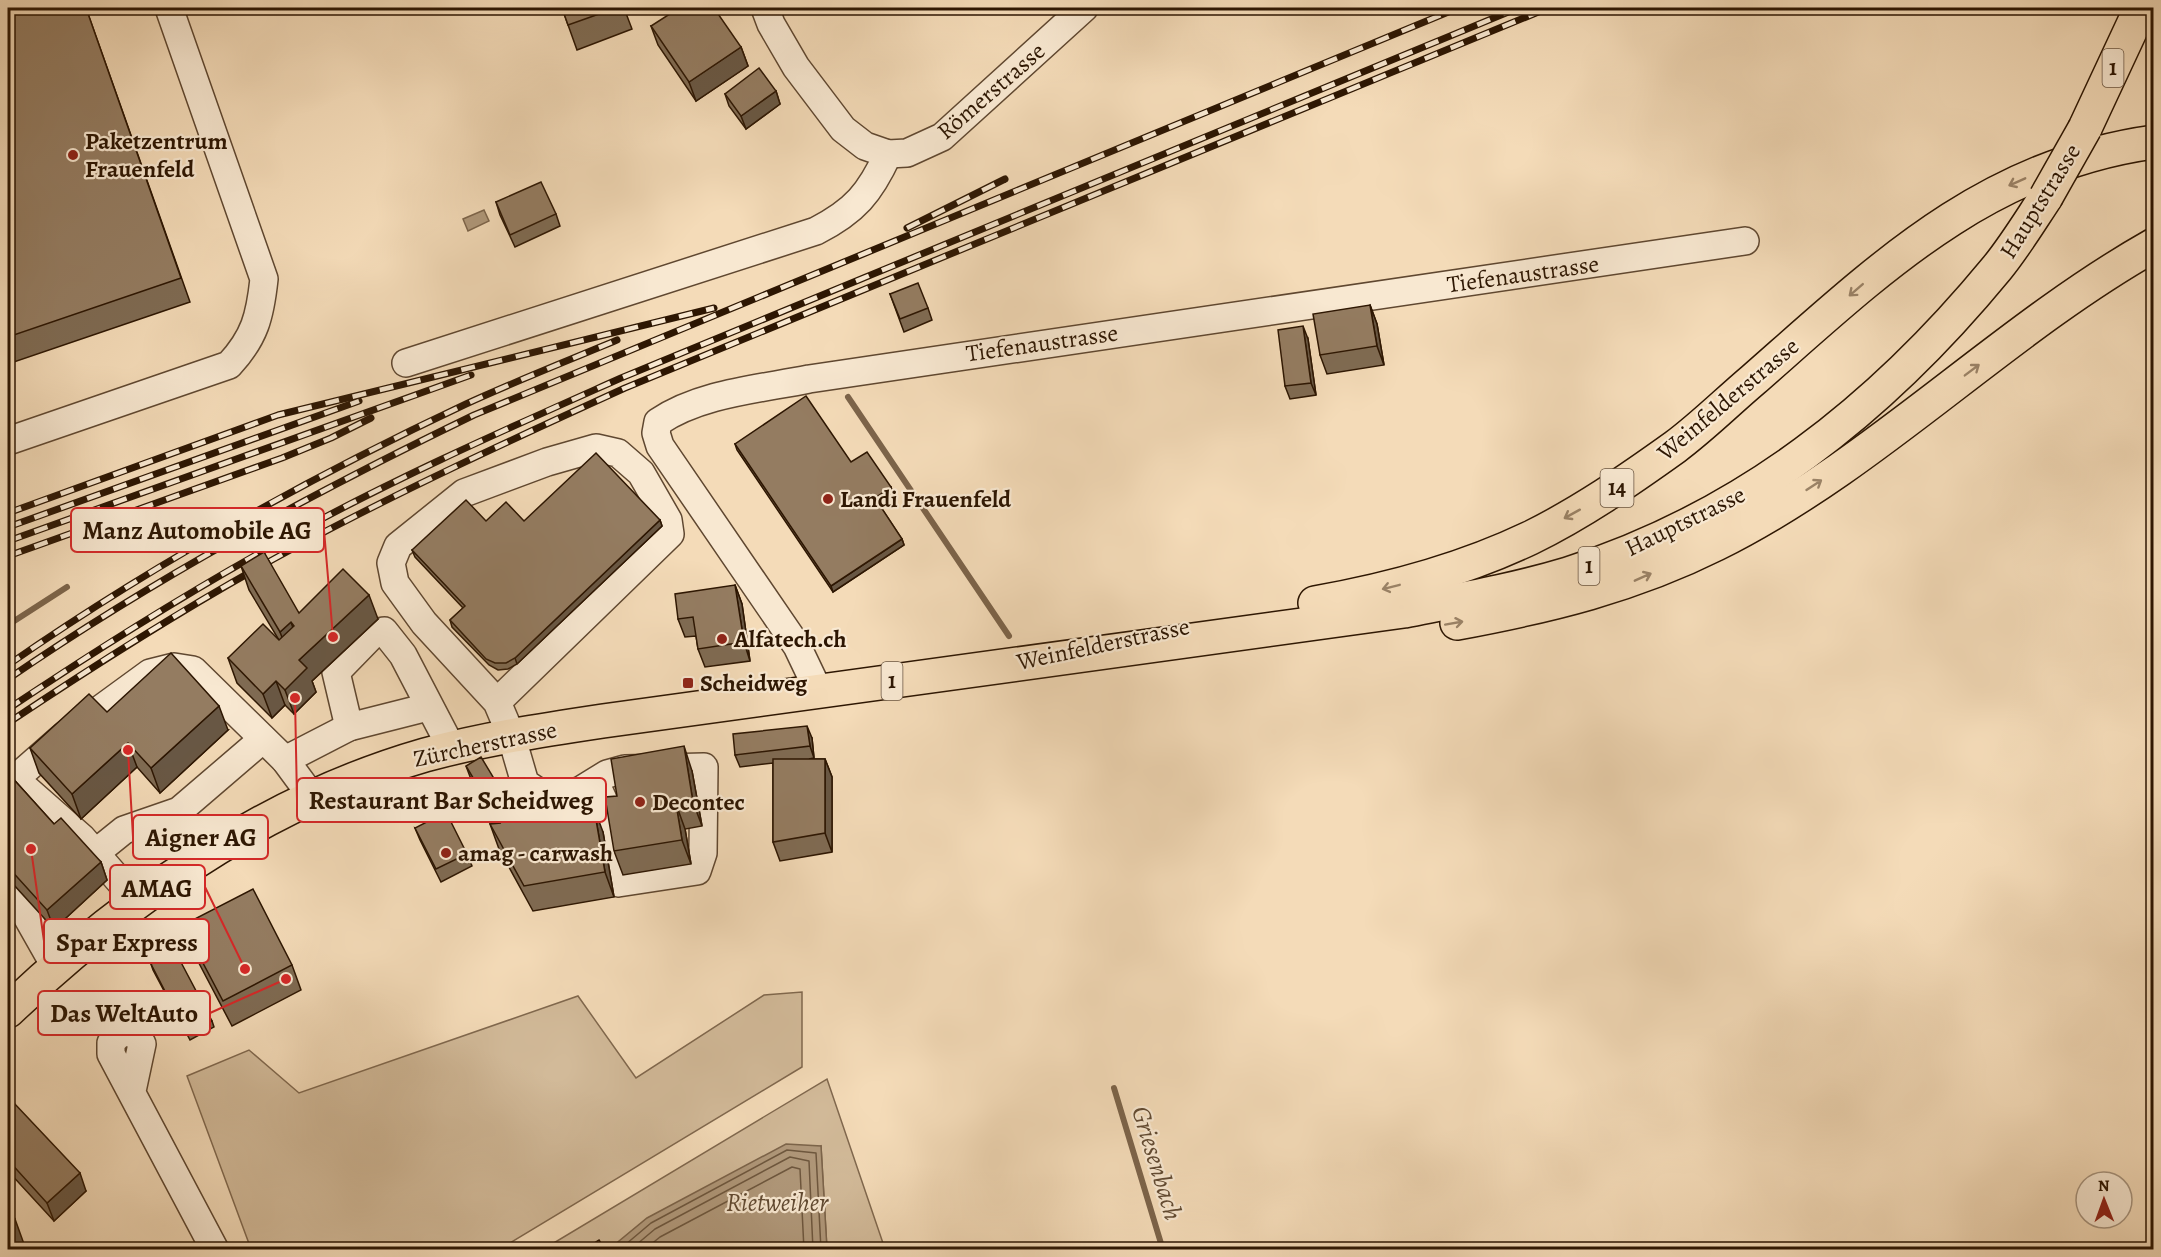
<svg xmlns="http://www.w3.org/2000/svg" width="2161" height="1257" font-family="Alegreya,serif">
  <rect width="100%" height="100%" fill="#f4dbb8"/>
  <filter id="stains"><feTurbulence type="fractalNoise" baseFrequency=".00333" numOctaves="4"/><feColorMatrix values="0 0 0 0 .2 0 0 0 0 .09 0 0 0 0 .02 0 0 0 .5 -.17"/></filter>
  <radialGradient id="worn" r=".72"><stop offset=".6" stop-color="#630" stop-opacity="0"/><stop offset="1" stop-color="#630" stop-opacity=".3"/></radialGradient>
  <g fill="#d2ba99" stroke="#80684e" stroke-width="1.5">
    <path d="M802 992V1067L500 1249H251L187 1076 249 1050 299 1093 578 996 636 1078 764 995Z"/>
    <path d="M827 1079 885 1249H827L821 1146 613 1246 614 1249 542 1250Z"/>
  </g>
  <g fill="#b0987a" stroke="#7c644a" stroke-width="1.5">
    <path d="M484 210 489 221 468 231 463 219Z"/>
    <path d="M786 1144 821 1146 827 1249H614L613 1246 647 1218Z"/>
  </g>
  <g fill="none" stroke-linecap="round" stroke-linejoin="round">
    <g stroke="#6e573e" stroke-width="1.5">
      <path d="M619 1250 651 1223 787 1150 816 1153 821 1250"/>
      <path d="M630 1250 655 1229 790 1157 809 1161 813 1250"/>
      <path d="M644 1250 660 1237 792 1167 800 1169 804 1250"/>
    </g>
    <g stroke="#7c644a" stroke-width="6">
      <path d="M848 397 1009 636"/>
      <path d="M8 625 67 587"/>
      <path d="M1114 1088 1163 1250"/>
    </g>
    <g stroke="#5f4730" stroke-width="30">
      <g id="minor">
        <path d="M765 8 771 24 796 67 843 129 865 146 888 154 907 153 942 137 1084 8"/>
        <path d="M406 363 816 231C855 211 870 193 888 154"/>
        <path d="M8 441 229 365C255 337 260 316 264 279L169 8"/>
        <path d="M818 690 797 646 660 446 656 433 658 422C701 393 760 389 809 379L1745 241"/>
        <path d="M497 702 670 534 668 520 641 473 618 453 596 448 547 462 464 493 398 546 391 563 395 583 424 623 497 702 511 735 525 783 537 791 559 798 581 790 607 774 625 769 704 767 703 853 697 871 618 883C613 850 613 810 594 782"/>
        <path d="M349 727 336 672 374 633 384 631 403 655 452 749"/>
        <path d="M285 760 349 727 428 707"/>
        <path d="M8 773 82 838 137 901"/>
        <path d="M16 778 65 735 150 673 174 667 193 670 285 760 313 798"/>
        <path d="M88 859 124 830 179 811 263 739"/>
        <path d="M8 894 25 913 55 966"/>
        <path d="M132 1091 142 1044 137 1035 122 1031 111 1043V1054L215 1250"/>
      </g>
    </g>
    <g stroke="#2d1602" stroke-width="36">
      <g id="major">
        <path d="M2085 128 2141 8"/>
        <path d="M1315 603C1389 590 1463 570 1530 538 1581 513 1629 480 1675 447 1702 427 1727 402 1753 380 1875 273 1984 165 2154 142"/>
        <path d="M1457 623C1549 606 1632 586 1716 544 1875 465 2000 332 2154 245"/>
        <path d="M8 1011C127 898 265 801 425 755 483 739 543 730 603 721L1404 611C1459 600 1515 590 1568 574 1744 518 1881 409 1997 268 2015 246 2030 221 2046 197"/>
      </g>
    </g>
    <use href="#minor" stroke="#f8e8d1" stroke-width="27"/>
    <use href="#major" stroke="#f4dbb8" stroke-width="33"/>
    <g stroke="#2d1602" stroke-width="7">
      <g id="rail">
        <path d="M907 228 1005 179"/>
        <path d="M8 513 278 415 714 308"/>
        <path d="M8 527 359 401"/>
        <path d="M8 541 471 375"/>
        <path d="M8 556 282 458 331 438 371 418"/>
        <path d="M8 665C152 565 307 479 466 404 516 381 567 361 617 340"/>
        <path d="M8 679C155 578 313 493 474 415L1458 8"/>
        <path d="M8 709C99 648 193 589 290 536 397 477 509 428 621 378L1518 8"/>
        <path d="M8 723C101 661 195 601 294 548 402 490 513 439 625 388L1548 8"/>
      </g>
    </g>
    <use href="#rail" stroke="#f8e8d1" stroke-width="4.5" stroke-dasharray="14" stroke-linecap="butt"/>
    <g stroke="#2d1602" stroke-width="36" stroke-linecap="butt">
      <path id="major-bridge" d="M2046 197 2085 128"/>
    </g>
    <use href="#major-bridge" stroke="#f4dbb8" stroke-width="33"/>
  </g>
  <g fill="#7f6b53" stroke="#2d1602" stroke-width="1.5">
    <path d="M8 8H86L190 302 8 364Z"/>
    <path d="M562 8H624L632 29 577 50Z"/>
    <path d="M649 8H660L651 11Z"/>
    <path d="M651 26 741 47 748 66 696 101 658 45Z"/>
    <path d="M776 91 780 104 746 129 729 106 725 94Z"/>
    <path d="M496 202 556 214 560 226 515 247 500 215Z"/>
    <path d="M890 294 928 308 932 320 904 332Z"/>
    <path d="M1370 305 1377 324 1384 365 1327 374 1320 355Z"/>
    <path d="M1308 339 1316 395 1290 399 1285 386Z"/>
    <path d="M735 444 851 462 891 487 893 493 878 503 902 539 904 545 833 592 737 450Z"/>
    <path d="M660 520 662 526 517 664 508 669 498 670 489 665 452 627 450 620 463 608 415 557 412 550 486 521Z"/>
    <path d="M241 566 299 613 378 619 312 681 316 692 294 714 285 705 272 718 237 683 228 658 279 640 249 590Z"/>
    <path d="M735 585 742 604 750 661 705 667 698 649 696 636 685 637 678 619Z"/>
    <path d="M228 730 160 793 137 767 81 819 39 773 30 748Z"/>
    <path d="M812 738 814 758 809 759H825L832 777V852L780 861 773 842V763L740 767 735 755Z"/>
    <path d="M466 766 519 820 603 832 614 897 533 911 499 849 490 824H495L475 790Z"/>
    <path d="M692 771 702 826 685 829 691 864 623 875 614 851 617 796Z"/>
    <path d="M8 773 54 824 101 862 107 880 54 929 14 885 8 870Z"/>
    <path d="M447 785 461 792 464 799 456 803Z"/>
    <path d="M415 828 467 854 472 866 441 882 420 840Z"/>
    <path d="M183 925 292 965 301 990 232 1026 192 950Z"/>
    <path d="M151 964 212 1021 214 1027 190 1040 153 970Z"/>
    <path d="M8 1107 86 1191 54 1221 8 1171Z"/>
  </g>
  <g fill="#685744" stroke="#2d1602" stroke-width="1.5">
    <path d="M741 47 748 66 696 101 689 82Z"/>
    <path d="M776 91 780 104 746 129 741 116Z"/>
    <path d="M1370 305 1377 324 1384 365 1377 346Z"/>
    <path d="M1303 326 1308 339 1316 395 1311 383Z"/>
    <path d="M891 487 893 493 877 504 875 498Z"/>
    <path d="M660 520 662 526 517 664 515 658Z"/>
    <path d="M902 539 904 545 833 592 831 586Z"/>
    <path d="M735 585 742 604 750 661 744 642Z"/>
    <path d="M369 595 378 619 312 681 316 692 294 714 285 690 299 660Z"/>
    <path d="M291 622 299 646 289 656 280 632Z"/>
    <path d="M276 681 285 705 272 718 263 694Z"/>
    <path d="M219 706 228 730 160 793 151 768Z"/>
    <path d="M807 726 812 738 814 758 810 746Z"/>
    <path d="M128 743 137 767 81 819 72 794Z"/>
    <path d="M684 746 692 771 702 826 693 802Z"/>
    <path d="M825 759 832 777V852L825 833Z"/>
    <path d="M676 804 685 829 691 864 682 840Z"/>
    <path d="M594 808 603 832 614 897 605 872Z"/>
    <path d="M101 862 107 880 54 929 47 910Z"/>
    <path d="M80 1173 86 1191 54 1221 47 1203Z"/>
    <path d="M15 1219 24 1244 18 1250H8V1227Z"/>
  </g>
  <g fill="#947c61" stroke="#2d1602" stroke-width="1.5">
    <path d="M8 8H86L181 278 8 337Z"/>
    <path d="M562 8H616L568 25Z"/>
    <path d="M679 8H714L741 47 689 82 651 26Z"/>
    <path d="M759 68 776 91 741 116 725 94Z"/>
    <path d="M541 182 556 214 510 235 496 202Z"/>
    <path d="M918 283 928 308 900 319 890 294Z"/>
    <path d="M1370 305 1377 346 1320 355 1313 314Z"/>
    <path d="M1303 326 1311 383 1285 386 1278 330Z"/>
    <path d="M806 396 851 462 867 452 891 487 875 498 902 539 831 586 735 444Z"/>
    <path d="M596 453 660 520 515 658 506 663H495L486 659 450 620 465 606 412 550 466 500 486 521 506 502 524 521Z"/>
    <path d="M264 552 299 613 343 569 369 595 299 660 307 668 285 690 276 681 263 694 228 658 263 624 279 640 294 626 291 622 280 632 241 566Z"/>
    <path d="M735 585 744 642 698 649 693 617 678 619 675 594Z"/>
    <path d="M171 653 219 706 151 768 128 743 72 794 30 748 89 694 107 712Z"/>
    <path d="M807 726 810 746 735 755 733 734Z"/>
    <path d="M684 746 693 802 676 804 682 840 614 851 605 797 617 796 611 759Z"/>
    <path d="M481 757 519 820 594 808 605 872 524 886 490 824 500 823 466 766Z"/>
    <path d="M773 759H825V833L773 842Z"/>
    <path d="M8 773 54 824 61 818 101 862 47 910 8 867 11 863 8 858Z"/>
    <path d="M446 812 467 854 436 869 415 828Z"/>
    <path d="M253 889 292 965 223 1001 183 925Z"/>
    <path d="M175 951 212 1021 187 1034 151 964Z"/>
    <path d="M13 1102 80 1173 47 1203 8 1160V1107Z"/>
    <path d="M8 1211 15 1219 8 1227Z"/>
    <path d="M599 1240 605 1250H583Z"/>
  </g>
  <defs><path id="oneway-shaft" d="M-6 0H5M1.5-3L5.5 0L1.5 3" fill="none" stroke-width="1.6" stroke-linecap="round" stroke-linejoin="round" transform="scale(1.5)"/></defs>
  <g stroke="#9a8266">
    <use href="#oneway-shaft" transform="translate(2017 182) rotate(156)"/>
    <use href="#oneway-shaft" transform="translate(1856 290) rotate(139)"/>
    <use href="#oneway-shaft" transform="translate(1972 370) rotate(-37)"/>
    <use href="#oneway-shaft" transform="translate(1814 485) rotate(-33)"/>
    <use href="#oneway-shaft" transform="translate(1572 514) rotate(151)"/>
    <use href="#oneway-shaft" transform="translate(1643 577) rotate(-24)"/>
    <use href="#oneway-shaft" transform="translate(1391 587) rotate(166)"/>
    <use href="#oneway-shaft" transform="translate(1454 623) rotate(-10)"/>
  </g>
  <g fill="#8f2418" stroke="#f8e8d1" stroke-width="2">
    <circle cx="73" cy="155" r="6"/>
    <circle cx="828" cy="499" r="6"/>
    <circle cx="722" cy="639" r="6"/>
    <rect x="682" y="677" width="12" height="12" rx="3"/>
    <circle cx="640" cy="802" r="6"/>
    <circle cx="446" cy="853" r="6"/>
  </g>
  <g text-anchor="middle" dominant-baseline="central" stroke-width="4.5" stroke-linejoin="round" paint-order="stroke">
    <g fill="#f8e8d1" stroke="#6a5540" stroke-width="1.5">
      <rect x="2102.5" y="49" width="21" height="38" rx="4.5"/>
      <rect x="1600.5" y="469" width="33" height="38" rx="4.5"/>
      <rect x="1578.5" y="547" width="21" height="38" rx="4.5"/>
      <rect x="881.5" y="662" width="21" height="38" rx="4.5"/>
    </g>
    <g font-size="22" font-weight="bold" fill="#2d1602">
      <text x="2113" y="68">1</text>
      <text x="1617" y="488">14</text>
      <text x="1589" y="566">1</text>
      <text x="892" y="681">1</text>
    </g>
    <g font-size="24" fill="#2d1602" stroke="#f8e8d1">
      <text transform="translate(991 91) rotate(-41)">Römerstrasse</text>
      <text transform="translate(2040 201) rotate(-58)">Hauptstrasse</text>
      <text transform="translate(1523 274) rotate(-8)">Tiefenaustrasse</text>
      <text transform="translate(1042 343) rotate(-8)">Tiefenaustrasse</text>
      <text transform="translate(1728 399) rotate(-40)">Weinfelderstrasse</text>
      <text transform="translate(1685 521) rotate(-26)">Hauptstrasse</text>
      <text transform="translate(1103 644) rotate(-12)">Weinfelderstrasse</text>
      <text transform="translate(485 744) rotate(-12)">Zürcherstrasse</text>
    </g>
    <g font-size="24" font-weight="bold" fill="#2d1602" stroke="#f8e8d1" text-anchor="start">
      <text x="85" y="141">Paketzentrum<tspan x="85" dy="28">Frauenfeld</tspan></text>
      <text x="840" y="499">Landi Frauenfeld</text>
      <text x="734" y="639">Alfatech.ch</text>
      <text x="700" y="683">Scheidweg</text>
      <text x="652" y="802">Decontec</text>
      <text x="458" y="853">amag - carwash</text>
    </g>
    <g font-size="26" font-style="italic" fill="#614a32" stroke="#f8e8d1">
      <text transform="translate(1157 1163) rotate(73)">Griesenbach</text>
      <text x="777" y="1202">Rietweiher</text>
    </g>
  </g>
  <path fill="none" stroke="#d62828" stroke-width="2" d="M333 637L324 530M295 698L297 800M128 750L133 837M245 969L205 887M31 849L44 941M286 979L210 1013"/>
  <g fill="#d62828" stroke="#f8e8d1" stroke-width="2">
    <circle cx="333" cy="637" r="6"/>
    <circle cx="295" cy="698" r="6"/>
    <circle cx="128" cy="750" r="6"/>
    <circle cx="245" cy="969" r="6"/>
    <circle cx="31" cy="849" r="6"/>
    <circle cx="286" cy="979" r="6"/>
  </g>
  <g fill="#f8e8d1" stroke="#d62828" stroke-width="2">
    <rect x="71" y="508" width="253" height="44" rx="6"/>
    <rect x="297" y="778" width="309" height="44" rx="6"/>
    <rect x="133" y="815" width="135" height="44" rx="6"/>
    <rect x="110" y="865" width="95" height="44" rx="6"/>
    <rect x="44" y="919" width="165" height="44" rx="6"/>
    <rect x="38" y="991" width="172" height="44" rx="6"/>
  </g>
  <g font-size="26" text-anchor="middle" font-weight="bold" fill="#2d1602">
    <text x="197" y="539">Manz Automobile AG</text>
    <text x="451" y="809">Restaurant Bar Scheidweg</text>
    <text x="201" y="846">Aigner AG</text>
    <text x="157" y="897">AMAG</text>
    <text x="127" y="951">Spar Express</text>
    <text x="124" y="1022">Das WeltAuto</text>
  </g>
  <rect width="2161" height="1257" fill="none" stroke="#f4dbb8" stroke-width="30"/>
  <rect x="9" y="9" width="2143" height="1239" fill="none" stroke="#2d1602" stroke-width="3"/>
  <rect x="15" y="15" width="2131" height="1227" fill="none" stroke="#2d1602" stroke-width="1.5"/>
  <g transform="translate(2104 1200) rotate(359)"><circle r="28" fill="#f8e8d1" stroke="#a7947e" stroke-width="1.5"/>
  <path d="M0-4.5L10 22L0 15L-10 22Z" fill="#8f2418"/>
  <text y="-9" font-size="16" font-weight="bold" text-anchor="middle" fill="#2d1602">N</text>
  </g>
  <rect width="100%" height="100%" filter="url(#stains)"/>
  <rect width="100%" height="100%" fill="url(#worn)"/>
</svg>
